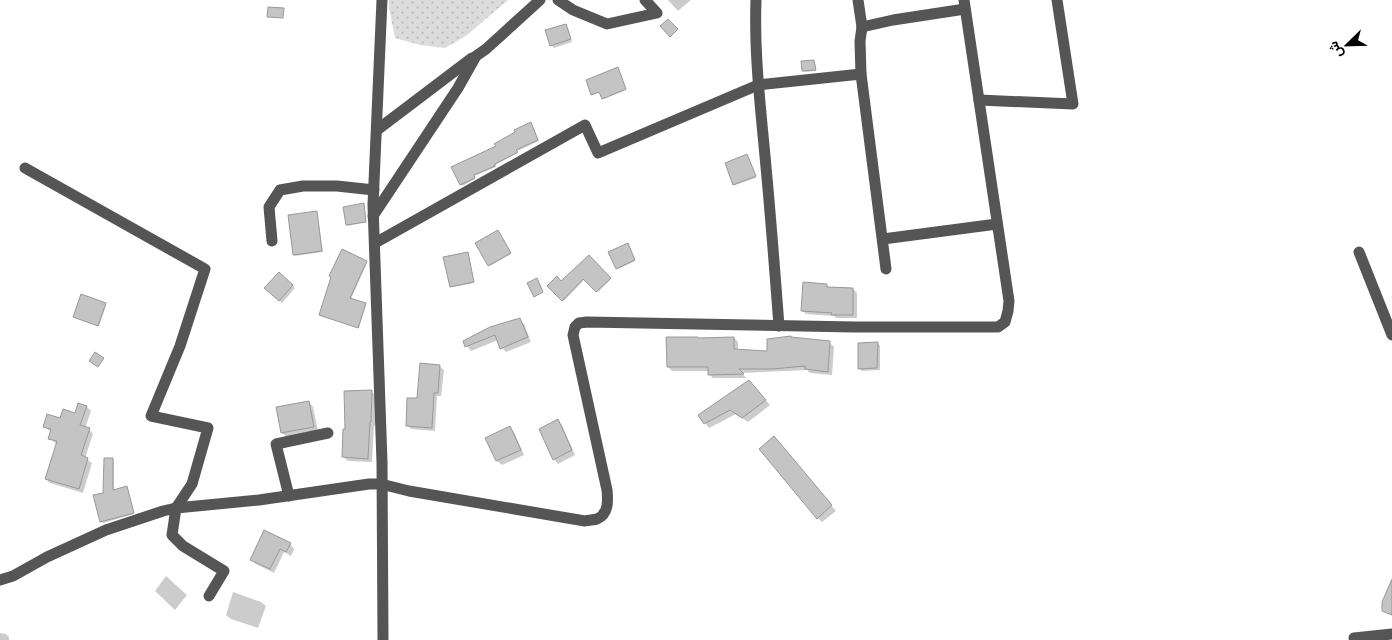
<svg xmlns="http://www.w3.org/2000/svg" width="1392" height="640" font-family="Ubuntu,Vazirmatn,sans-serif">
  <defs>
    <pattern id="grass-dots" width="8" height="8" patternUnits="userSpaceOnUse" patternTransform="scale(1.25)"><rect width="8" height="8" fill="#dcdcdc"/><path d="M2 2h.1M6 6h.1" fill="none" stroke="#bbb" stroke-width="1.8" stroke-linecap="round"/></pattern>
  </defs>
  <rect width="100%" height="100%" fill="#fff"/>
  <path fill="url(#grass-dots)" d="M389 0H508L466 36 445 48 420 45 395 38 389 8Z"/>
  <g fill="#0003">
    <path d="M668 0H691L678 11Z"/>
    <path d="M565 25 568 28 572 42 554 48 551 45Z"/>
    <path d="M814 61 816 71 804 72 803 71Z"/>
    <path d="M618 69 626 90 604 99 600 92 593 95 592 94Z"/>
    <path d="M531 125 539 141 517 151 518 153 495 165 496 167 474 176 475 179 462 186 461 185 497 147Z"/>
    <path d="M748 157 756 178 735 185 734 184Z"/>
    <path d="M364 205 366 222 348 226 347 224Z"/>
    <path d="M317 213 323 252 295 256 294 255Z"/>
    <path d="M499 233 511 254 490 266 489 265Z"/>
    <path d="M628 245 635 261 618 269 617 268Z"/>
    <path d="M468 253 474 283 452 287 451 286Z"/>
    <path d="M589 256 611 279 598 292 585 279 564 301 549 286 561 283Z"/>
    <path d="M366 262 367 263 351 299 366 305 359 328 321 316Z"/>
    <path d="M279 274 295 288 282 303 266 288Z"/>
    <path d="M827 285 830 289H853L857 293V318H836L834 316 806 314 802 310Z"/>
    <path d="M105 304 106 305 99 326 76 317Z"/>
    <path d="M519 320 524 324 531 342 506 352 502 348 498 340 471 351 467 346 464 341Z"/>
    <path d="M734 338 738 342V350L769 352 792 338 830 343 834 347 832 375 810 373 807 370 742 373 746 378H713L709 374V371H672L668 367 699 339Z"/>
    <path d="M878 343 880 346V370L862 371 859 368Z"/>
    <path d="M440 367 444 370 441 396H437L435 431 411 429 407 425 418 399Z"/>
    <path d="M753 386 770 405 748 422 736 414 709 428 699 415Z"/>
    <path d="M371 391 376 396 375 426 374 425 372 462 348 461 343 457Z"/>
    <path d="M309 402 313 407 318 431 287 437 282 433Z"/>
    <path d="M79 404 87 407 91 411 85 428 89 429 93 434 85 458 92 463 83 493 50 483 46 479 57 444 54 442 50 438 52 432 48 430 44 426 76 415Z"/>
    <path d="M558 420 562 425 575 455 558 464 554 459Z"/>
    <path d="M510 428 514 432 524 455 502 465 497 461 487 438Z"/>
    <path d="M778 442 836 511 822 522 818 518Z"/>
    <path d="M113 459 114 461V491L127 488 128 489 134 514 103 523 101 521 104 494Z"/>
    <path d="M290 544 294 549 291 556 284 552 274 573 256 564 251 559Z"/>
    <path d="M166 576 187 595 175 610 155 591Z"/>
    <path d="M233 592 261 602 266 606 258 628 231 619 226 615Z"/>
    <path d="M0 633 6 634 9 637V640H0Z"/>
  </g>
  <g fill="#c4c4c4" stroke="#999">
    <path d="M268 7 284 8 283 18 267 17Z"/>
    <path d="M668 19 678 29 670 37 660 26Z"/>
    <path d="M566 24 571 39 550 46 545 30Z"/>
    <path d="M814 60 816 70 802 71 801 61Z"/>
    <path d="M618 67 626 89 602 99 599 92 591 95 586 80Z"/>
    <path d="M531 122 538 140 516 150 518 152 495 164V166L474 175 475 178 460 185 451 167 496 146 494 144 515 132 514 130Z"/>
    <path d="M747 154 756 176 733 185 725 163Z"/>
    <path d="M364 203 366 222 346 225 343 207Z"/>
    <path d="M317 211 322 251 293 255 288 215Z"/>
    <path d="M498 230 511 253 488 266 475 243Z"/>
    <path d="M628 243 635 260 616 269 608 252Z"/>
    <path d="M342 249 367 261 350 298 366 303 358 328 319 315 331 277 329 276Z"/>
    <path d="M468 252 474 282 450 287 443 257Z"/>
    <path d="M589 255 611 278 596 292 583 279 562 301 547 286 557 276 561 281Z"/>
    <path d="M279 272 293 285 279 301 264 288Z"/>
    <path d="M537 278 543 292 534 297 527 283Z"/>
    <path d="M803 282 827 284V287L853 288V315H831L832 313 801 311Z"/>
    <path d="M81 294 106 303 98 326 73 317Z"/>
    <path d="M520 318 528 337 500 349 495 335 465 347 463 341 490 327Z"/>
    <path d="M791 336V337L830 341 828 372 805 369V366L772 369H739L744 374 708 375V367H667L666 337H698V338L734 337V349L767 351V339Z"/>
    <path d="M878 342 877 368 858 369V343Z"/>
    <path d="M95 352 104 358 98 367 89 361Z"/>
    <path d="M420 363 440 365 438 393H434L432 428 406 426 407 398H417Z"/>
    <path d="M749 380 766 400 742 418 730 410 704 424 698 415Z"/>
    <path d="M372 390 371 422H370L368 459 342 457 343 429H345L344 391Z"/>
    <path d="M309 401 314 427 281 433 276 407Z"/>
    <path d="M78 403 87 406 80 425 90 428 81 455 88 458 79 489 45 479 57 441 48 439 51 429 43 427 47 414 60 418 63 409 75 413Z"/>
    <path d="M558 419 572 450 553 460 539 429Z"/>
    <path d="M510 426 521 450 496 461 485 438Z"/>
    <path d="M774 436 832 505 817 519 759 449Z"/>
    <path d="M104 458H113V490L127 486 134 513 100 522 93 495 103 493Z"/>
    <path d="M264 530 291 543 286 552 280 549 270 569 250 560Z"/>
    <path d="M1392 579V615L1382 611V602Z"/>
  </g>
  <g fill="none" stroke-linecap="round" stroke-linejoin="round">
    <g stroke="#555" stroke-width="11">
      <path d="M382 0 373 205 382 462 383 640"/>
      <path d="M558 0 573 10 607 24 657 13 645 0"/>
      <path d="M756 0C754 56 761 111 766 167 771 220 775 273 779 326"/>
      <path d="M858 0 862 27"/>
      <path d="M861 74 860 41 862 27 893 20 965 9"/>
      <path d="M979 100 1073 104 1057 0"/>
      <path d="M377 130 472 58"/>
      <path d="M25 168 205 269 180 346 151 416 208 428 192 484 176 508 172 535 183 546 224 571 209 596"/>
      <path d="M373 216 458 88 476 56 486 49 540 0"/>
      <path d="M883 239 997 224"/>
      <path d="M272 241 269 207 280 190 303 186H337L374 190"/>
      <path d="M375 243 585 125 598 153 758 85 861 74 886 269"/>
      <path d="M1359 252 1392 335"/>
      <path d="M289 496 276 444 328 433"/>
      <path d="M0 580 13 576 47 557 106 530 163 511 176 508 259 500 369 484H381L409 491 585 521C589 520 594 520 597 519 609 514 608 500 607 490L573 335 575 327 579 323 587 322 854 327H998L1005 322 1008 311 1009 301 964 0"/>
      <path d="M1354 638 1392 634"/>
    </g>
  </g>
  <g transform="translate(1347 45) rotate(247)" stroke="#ffffff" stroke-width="4" paint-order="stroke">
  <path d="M0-4L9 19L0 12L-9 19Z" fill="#000000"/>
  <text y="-8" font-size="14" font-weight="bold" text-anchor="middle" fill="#000000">ش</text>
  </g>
</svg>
